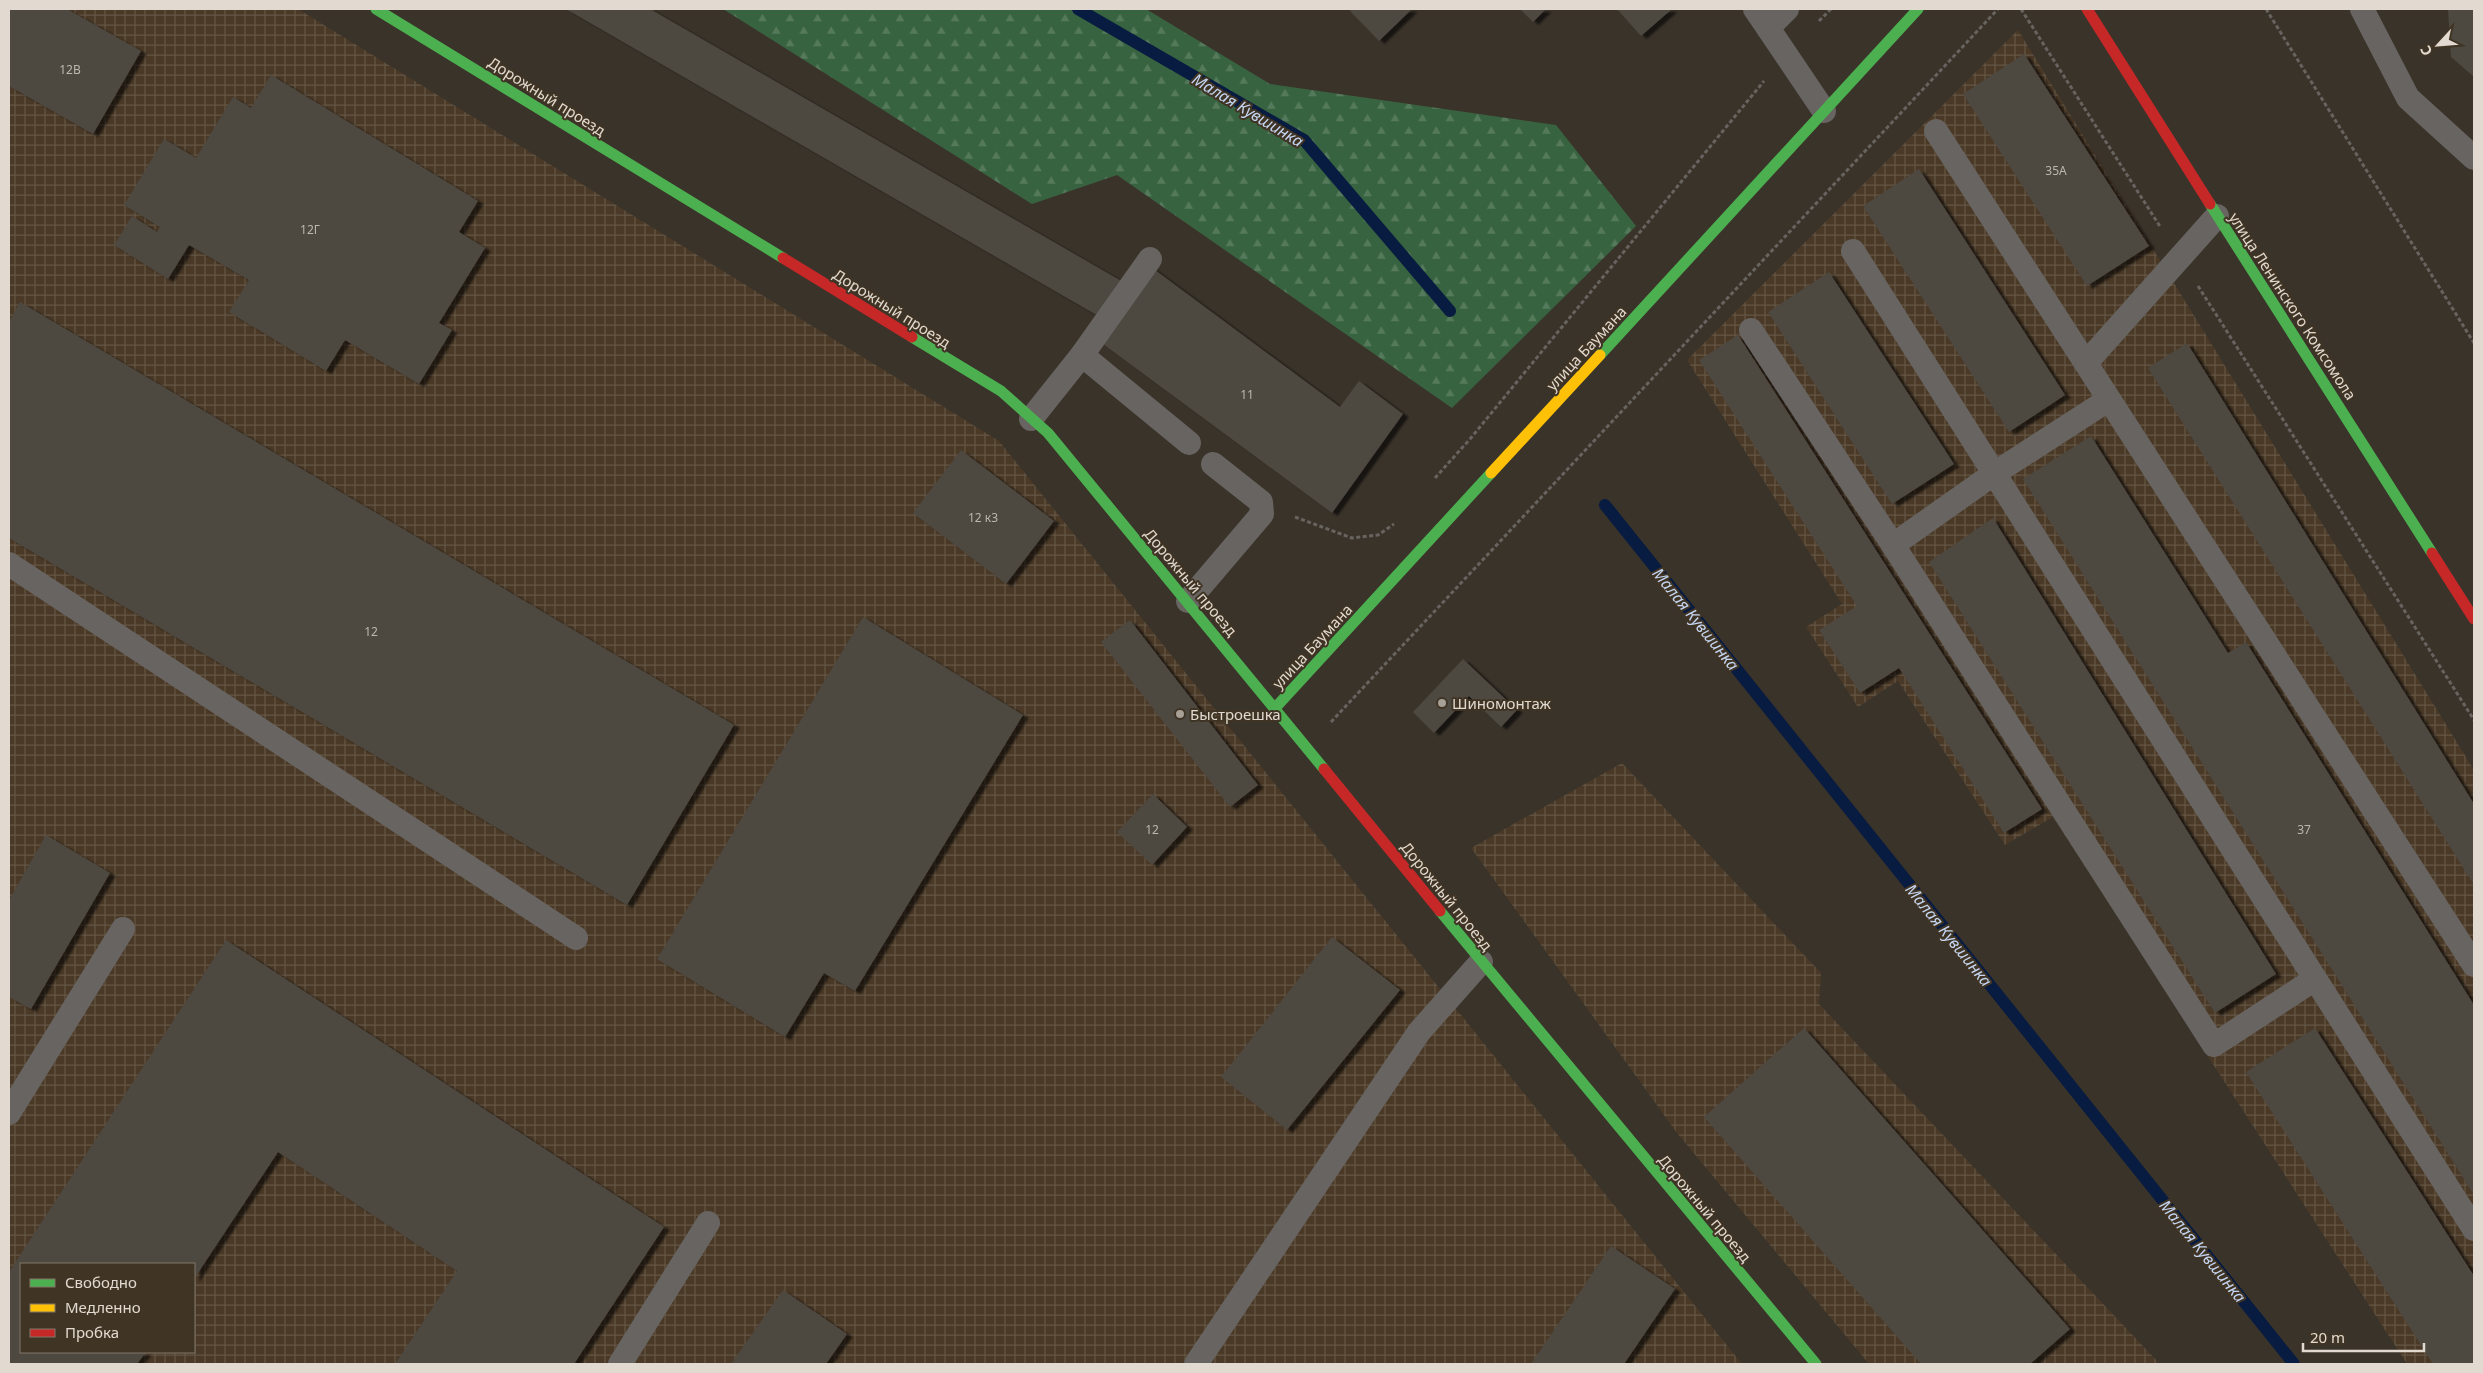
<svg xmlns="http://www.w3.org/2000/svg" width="2483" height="1373" font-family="'Noto Sans',sans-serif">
  <defs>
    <pattern id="industrial-grid" width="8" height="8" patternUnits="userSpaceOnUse" patternTransform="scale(1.25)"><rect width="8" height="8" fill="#4a3926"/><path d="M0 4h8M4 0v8" fill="none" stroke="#645544"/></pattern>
    <pattern id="forest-firs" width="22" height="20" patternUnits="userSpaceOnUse" patternTransform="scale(1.25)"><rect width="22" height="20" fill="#386340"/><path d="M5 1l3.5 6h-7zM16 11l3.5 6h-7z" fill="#54795b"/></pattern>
    <filter id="shadow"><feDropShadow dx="5.5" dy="3" stdDeviation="1" flood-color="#0009"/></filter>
  </defs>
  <rect width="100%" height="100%" fill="#3a332a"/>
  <g fill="url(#industrial-grid)" fill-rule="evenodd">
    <path d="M9 9H298L999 441 1742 1364H9ZM21 1264H194V1352H21Z"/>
    <path d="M2018 30 2474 770V1364H2407L2053 817 2005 845 1898 681 1858 707 1806 627 1842 604 1687 360Z"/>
    <path d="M1622 763 1821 973 1819 1004 2160 1364H1869L1677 1133 1471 848Z"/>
  </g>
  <path fill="url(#forest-firs)" d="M723 9H1146L1270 84 1556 125 1636 226 1452 408 1117 175 1032 204Z"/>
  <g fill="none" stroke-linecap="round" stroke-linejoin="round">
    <g stroke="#081b40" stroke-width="12">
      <path d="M1078 9 1304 140 1450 311"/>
      <path d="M1605 505 2294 1364"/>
    </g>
  </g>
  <g fill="#4e4840" filter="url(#shadow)">
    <path d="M9 9H67L141 51 93 134 9 86Z"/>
    <path d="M566 9H650L1123 282 1102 318Z"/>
    <path d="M1352 9H1412L1379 41 1350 11Z"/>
    <path d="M1520 9H1546L1533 22Z"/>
    <path d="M1617 9H1672L1641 36Z"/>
    <path d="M2448 9H2474V77L2451 57Z"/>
    <path d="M2024 54 2149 246 2087 286 1963 94Z"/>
    <path d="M271 75 478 201 459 232 485 248 439 323 452 330 419 384 345 340 326 371 229 312 249 280 189 245 168 279 114 245 132 216 157 232 160 227 124 205 164 139 196 158 233 97 251 108Z"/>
    <path d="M1919 169 2065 395 2009 432 1863 206Z"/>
    <path d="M1151 267 1340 407 1359 381 1403 414 1332 513 1099 341Z"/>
    <path d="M1829 272 1954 464 1892 504 1768 312Z"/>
    <path d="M20 302 734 725 627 905 9 538V322Z"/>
    <path d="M1738 335 2042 809 2004 833 1899 668 1860 693 1819 630 1857 606 1699 360Z"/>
    <path d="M2187 343 2474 804V885L2148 368Z"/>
    <path d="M2091 436 2228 653 2246 642 2474 1005V1195L2023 479Z"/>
    <path d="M961 450 1054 521 1006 584 913 513Z"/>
    <path d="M1993 518 2276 974 2215 1013 1929 562Z"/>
    <path d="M863 617 1023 715 855 991 824 973 785 1037 657 959Z"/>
    <path d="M1130 620 1258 785 1230 807 1101 642Z"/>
    <path d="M1463 659 1517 710 1501 727 1469 696 1434 733 1413 712Z"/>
    <path d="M1153 794 1187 827 1152 865 1117 832Z"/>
    <path d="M46 835 110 873 31 1009 9 997V900Z"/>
    <path d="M1332 937 1400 990 1287 1130 1221 1077Z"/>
    <path d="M226 940 664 1227 574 1364H395L457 1271 278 1152 194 1279V1264H21V1352H146L137 1364H9V1272Z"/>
    <path d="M1804 1028 2070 1329 2030 1364H1921L1704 1117Z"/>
    <path d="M2315 1028 2474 1276V1364H2433L2246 1072Z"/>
    <path d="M1611 1246 1675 1289 1624 1364H1531Z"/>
    <path d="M783 1290 847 1334 826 1364H731Z"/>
  </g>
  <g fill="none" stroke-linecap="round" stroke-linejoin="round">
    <g stroke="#67635f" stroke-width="3" stroke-dasharray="4 2.5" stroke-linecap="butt">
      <path d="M2021 9 2161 228"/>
      <path d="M2266 9 2474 343"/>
      <path d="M1819 21 1831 9"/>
      <path d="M2198 286 2474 720"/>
      <path d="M1435 478 1470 439 1764 81"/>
      <path d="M1295 517 1352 538 1378 535 1394 524"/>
      <path d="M1331 722 1998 9"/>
    </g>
    <g stroke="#686461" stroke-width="24">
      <path d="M1755 9 1768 28"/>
      <path d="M1787 9 1768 28 1824 111"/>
      <path d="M2362 9 2408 98 2474 158"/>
      <path d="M1936 131 2474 965"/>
      <path d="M1853 251 2474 1229"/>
      <path d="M1751 330 1893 545 1995 473 2108 400"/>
      <path d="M1082 355 1189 443"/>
      <path d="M2086 363 2217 216"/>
      <path d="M1031 419 1082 355 1150 259"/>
      <path d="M1893 545 2214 1045 2315 979"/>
      <path d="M9 564 576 938"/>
      <path d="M1188 601 1262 514 1261 502 1213 464"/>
      <path d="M9 1113 123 929"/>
      <path d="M620 1364 708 1223"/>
      <path d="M1196 1364 1419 1032 1481 962"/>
    </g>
    <g stroke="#4caf50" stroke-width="11">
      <path d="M376 9 783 258"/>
      <path d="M2210 204 2432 553"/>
      <path d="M912 337 1001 391 1048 433 1324 769"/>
      <path d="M1600 355 1918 9"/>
      <path d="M1276 707 1491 473"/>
      <path d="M1440 911 1816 1364"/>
    </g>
    <path stroke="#ffc107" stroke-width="11" d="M1491 473 1600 355"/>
    <g stroke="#c62828" stroke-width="11">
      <path d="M2087 9 2210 204"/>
      <path d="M783 258 912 337"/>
      <path d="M2432 553 2474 619"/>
      <path d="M1324 769 1440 911"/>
    </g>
  </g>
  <g fill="#a7a096" stroke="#403424" stroke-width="2">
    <circle cx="1442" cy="703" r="5"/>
    <circle cx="1180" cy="714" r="5"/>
  </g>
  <g text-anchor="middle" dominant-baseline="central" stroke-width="4" stroke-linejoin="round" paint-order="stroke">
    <g font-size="12" fill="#bdb6ac">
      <text x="70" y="69">12В</text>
      <text x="2056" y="170">35А</text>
      <text x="310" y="229">12Г</text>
      <text x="1247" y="394">11</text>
      <text x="983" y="517">12 к3</text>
      <text x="371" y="631">12</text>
      <text x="1152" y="829">12</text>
      <text x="2304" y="829">37</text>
    </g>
    <g font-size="15" fill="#e2dad0" stroke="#403424">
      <text transform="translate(547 96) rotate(32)">Дорожный проезд</text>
      <text transform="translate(2293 306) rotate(57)">улица Ленинского Комсомола</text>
      <text transform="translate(892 308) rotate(32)">Дорожный проезд</text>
      <text transform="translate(1586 348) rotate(-47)">улица Баумана</text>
      <text transform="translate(1191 582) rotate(50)">Дорожный проезд</text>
      <text transform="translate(1312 646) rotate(-47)">улица Баумана</text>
      <text transform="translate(1447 896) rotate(51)">Дорожный проезд</text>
      <text transform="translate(1705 1208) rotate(50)">Дорожный проезд</text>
    </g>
    <g font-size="15" fill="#e2dad0" stroke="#403424" text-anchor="start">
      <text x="1452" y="703">Шиномонтаж</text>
      <text x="1190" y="714">Быстроешка</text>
    </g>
    <g font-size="16" font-style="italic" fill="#c4d6f3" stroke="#403424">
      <text transform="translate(1248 110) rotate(31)">Малая Кувшинка</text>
      <text transform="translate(1696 619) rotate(51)">Малая Кувшинка</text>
      <text transform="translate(1949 935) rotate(51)">Малая Кувшинка</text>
      <text transform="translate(2203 1251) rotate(51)">Малая Кувшинка</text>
    </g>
  </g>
  <rect width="2483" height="1373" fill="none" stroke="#e2dad0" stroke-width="20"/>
  <rect x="20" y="1263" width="175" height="90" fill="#403424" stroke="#817669"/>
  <rect x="30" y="1279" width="25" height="8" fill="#4caf50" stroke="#817669"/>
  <text x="65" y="1288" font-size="15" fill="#e2dad0">Свободно</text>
  <rect x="30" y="1304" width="25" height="8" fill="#ffc107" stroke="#817669"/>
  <text x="65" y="1313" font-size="15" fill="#e2dad0">Медленно</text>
  <rect x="30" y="1329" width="25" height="8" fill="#c62828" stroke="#817669"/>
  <text x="65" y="1338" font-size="15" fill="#e2dad0">Пробка</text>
  <g transform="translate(2438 45) rotate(244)" stroke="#403424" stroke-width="4" paint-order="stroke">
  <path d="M0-4L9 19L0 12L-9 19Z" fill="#e2dad0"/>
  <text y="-8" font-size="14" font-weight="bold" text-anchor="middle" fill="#e2dad0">С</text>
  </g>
  <path d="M2303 1343v8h121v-8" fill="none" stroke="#e2dad0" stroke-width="2.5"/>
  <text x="2310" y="1343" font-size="15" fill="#e2dad0" stroke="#403424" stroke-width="4" paint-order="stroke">20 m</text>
</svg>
